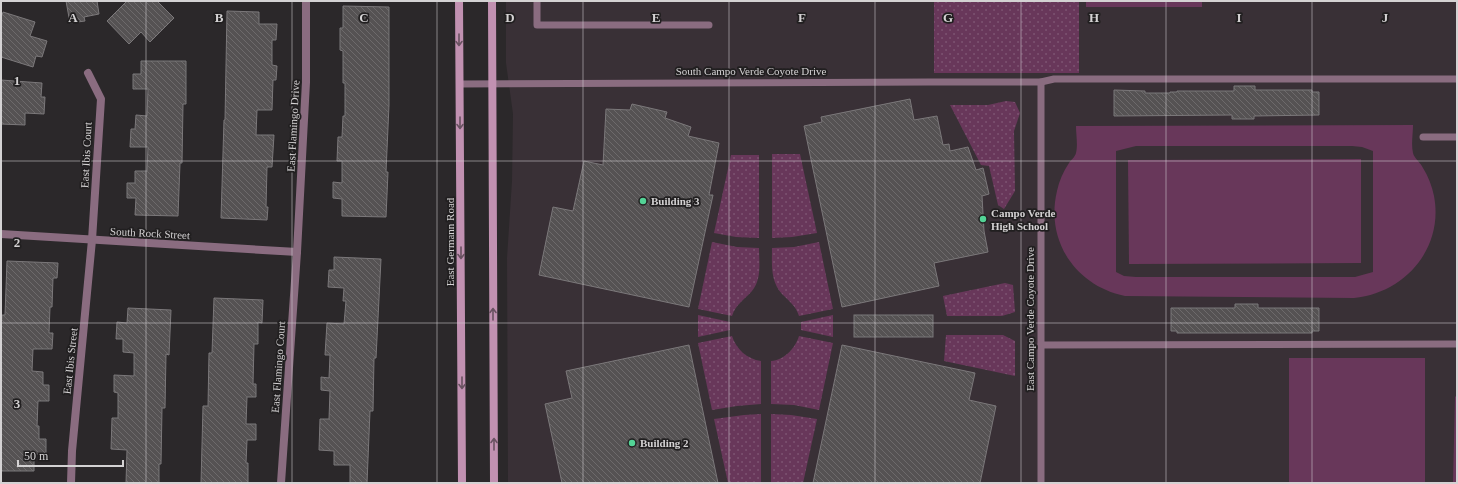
<svg xmlns="http://www.w3.org/2000/svg" width="1458" height="484" font-family="'Times New Roman',serif">
  <defs>
    <pattern id="grass-dots" width="8" height="8" patternUnits="userSpaceOnUse"><rect width="8" height="8" fill="#68375a"/><path d="M2 2h.1M6 6h.1" fill="none" stroke="#7d5371" stroke-width="1.8" stroke-linecap="round"/></pattern>
    <pattern id="building-back-hatch" width="6" height="6" patternUnits="userSpaceOnUse"><rect width="6" height="6" fill="#555253"/><path d="M-1 5l2 2M0 0l6 6M5-1l2 2" fill="none" stroke="#6d6a6b"/></pattern>
  </defs>
  <rect width="100%" height="100%" fill="#2b282a"/>
  <path fill="#393036" d="M506 1H1457V483H508L507 258 512 181 513 114 506 63Z"/>
  <g fill="url(#grass-dots)">
    <rect x="934" y="1" width="145" height="72"/>
    <path d="M1006 101 1015 102 1020 113 1014 131 1015 191 1004 209 998 205 989 166 981 165 950 105H988Z"/>
    <path d="M772 154H800L817 233 792 237 772 238Z"/>
    <path d="M731 155H759V238L736 237 714 233Z"/>
    <path d="M712 242 737 247 759 248C759 262 762 279 752 291 744 300 736 304 732 316L698 309Z"/>
    <path d="M819 242 833 309 799 316C796 306 789 301 782 294 770 281 772 264 772 248L794 247Z"/>
    <path d="M1005 283 1013 285 1015 312 1002 316H947L943 296Z"/>
    <path d="M698 315 730 322V330L698 337Z"/>
    <path d="M833 315V337L801 330V322Z"/>
    <path d="M946 335H1003L1015 341V376L944 361Z"/>
    <path d="M732 336C736 349 747 359 761 361V404L737 406 712 410 698 343Z"/>
    <path d="M799 336 833 343 819 410 794 405 771 404V361C784 360 795 349 799 336Z"/>
    <path d="M761 414V483H728L714 419 744 415Z"/>
    <path d="M771 414 791 415 817 419 803 483H771Z"/>
  </g>
  <g fill="#68375a" fill-rule="evenodd">
    <rect x="1086" y="1" width="116" height="6"/>
    <path d="M1413 125C1413 134 1411 144 1413 153 1414 158 1421 163 1423 168 1428 176 1432 186 1434 196 1444 248 1405 293 1354 298L1125 296C1076 286 1045 241 1057 191 1059 181 1063 172 1069 163 1071 160 1075 157 1076 153 1078 145 1076 134 1076 126ZM1136 146H1352L1362 147 1373 151V272L1355 277H1136L1124 276 1116 272V151Z"/>
    <path d="M1361 159V263L1129 264 1128 160Z"/>
    <rect x="1289" y="358" width="136" height="125"/>
    <path d="M1457 395V483H1453L1455 397Z"/>
  </g>
  <g fill="url(#building-back-hatch)" stroke="#7b787a">
    <path d="M66 1H97L99 14 84 17 85 21 70 23Z"/>
    <path d="M127 1H157L174 18 150 42 141 32 129 44 107 21Z"/>
    <path d="M343 6 389 7V105L386 172H388L386 217 342 216V199L333 198V182L342 183V161H337L338 137H342L343 116H345V83H343V51L340 50V28H343Z"/>
    <path d="M227 11 259 12V24H277L276 40H272V65L277 66 276 80H273L272 110H257L256 135H274L272 167H267L266 207H268L267 220 221 218 224 120H225Z"/>
    <path d="M3 12 35 22 30 36 47 41 42 57 36 56 33 67 1 57V18Z"/>
    <path d="M141 61H186V104H183L182 163H180L178 216 135 215 136 198H127V183H135V171H147L148 147H130L131 129H135L136 115 147 116 148 89H133V74H141Z"/>
    <path d="M1 80 42 83 41 97H45L44 114 25 113V125L1 124Z"/>
    <path d="M1234 86H1255V90H1312V92H1319V115L1254 116V119H1232V115L1114 116V90L1145 91V93H1170V92H1177V91H1234Z"/>
    <path d="M910 99 914 120 937 116 943 145 949 144 950 151 968 147 976 170 983 168 989 194 982 196 984 231 988 252 934 263 939 286 842 307 804 126 822 122 821 117Z"/>
    <path d="M632 104 667 112 665 118 691 127 688 136 719 143 709 195H713L689 307 539 275 553 207 573 211 584 161 603 165 606 109 630 110Z"/>
    <path d="M334 257 381 259 376 358H374L373 411H370L367 483H350V465H334V451L319 450 320 419H329L330 391 321 390V377L329 378 330 355H325L327 323 344 324 346 301H343L344 288 328 287 329 270H334Z"/>
    <path d="M7 261 58 263 57 278H53L52 307H50L49 333H53L52 349H33L32 371 43 372V385H49V401H38L37 426H39V439H46V454H34V471H1V331L2 315H5Z"/>
    <path d="M214 298 263 300 262 323 258 322V344H254L253 384H256V397H247L246 424H256V440H247L246 463H248V483H201L203 406H208L209 353H212Z"/>
    <path d="M1235 304H1258V308H1319V331H1312V333H1177V331H1171V308H1235Z"/>
    <path d="M128 308 171 310 169 355 166 354 165 408H162L161 464H159V483H126L127 450 111 449 112 418H118V393L114 392V375L134 376V353L123 352V339H116L117 322 127 323Z"/>
    <rect x="854" y="315" width="79" height="22"/>
    <path d="M689 345 718 483H562L545 404 572 398 566 371Z"/>
    <path d="M842 345 975 373 969 400 996 406 980 483H813Z"/>
  </g>
  <g fill="none" stroke-linecap="round" stroke-linejoin="round">
    <g stroke="#8a6c80" stroke-width="7">
      <path d="M537 1V25H709"/>
      <path d="M1041 82V483"/>
      <path d="M460 84 929 82H1041L1054 79H1457"/>
      <path d="M1423 137H1457"/>
      <path d="M1041 345 1457 344"/>
    </g>
    <g stroke="#8a6c80" stroke-width="8">
      <path d="M1 234 297 252"/>
      <path d="M71 483 72 451 92 240 101 99 88 73"/>
      <path d="M281 483 297 252 306 82V1"/>
    </g>
    <g stroke="#c191b1" stroke-width="8">
      <path d="M459 1 462 483"/>
      <path d="M492 1 494 483"/>
    </g>
  </g>
  <defs><path id="oneway-shaft" d="M-6 0H5M1.5-3L5.5 0L1.5 3" fill="none" stroke-width="1.6" stroke-linecap="round" stroke-linejoin="round"/></defs>
  <g stroke="#695261">
    <use href="#oneway-shaft" transform="translate(459 40) rotate(90)"/>
    <use href="#oneway-shaft" transform="translate(460 123) rotate(90)"/>
    <use href="#oneway-shaft" transform="translate(461 253) rotate(90)"/>
    <use href="#oneway-shaft" transform="translate(493 314) rotate(-90)"/>
    <use href="#oneway-shaft" transform="translate(462 383) rotate(90)"/>
    <use href="#oneway-shaft" transform="translate(494 444) rotate(-90)"/>
  </g>
  <path fill="none" stroke="#d4d2d3" stroke-width="1" stroke-opacity="0.55" d="M146 1V483M292 1V483M437 1V483M583 1V483M729 1V483M875 1V483M1021 1V483M1166 1V483M1312 1V483M1 161H1457M1 323H1457"/>
  <g fill="#53d396" stroke="#211f20" stroke-width="1.5">
    <circle cx="643" cy="201" r="4"/>
    <circle cx="983" cy="219" r="4"/>
    <circle cx="632" cy="443" r="4"/>
  </g>
  <g text-anchor="middle" dominant-baseline="central" stroke-width="3.5" stroke-linejoin="round" paint-order="stroke">
    <g font-size="11" fill="#d4d2d3" stroke="#211f20">
      <text x="751" y="71">South Campo Verde Coyote Drive</text>
      <text transform="translate(293 126) rotate(-87)">East Flamingo Drive</text>
      <text transform="translate(86 155) rotate(-87)">East Ibis Court</text>
      <text transform="translate(150 233) rotate(3)">South Rock Street</text>
      <text transform="translate(450 242) rotate(-90)">East Germann Road</text>
      <text transform="translate(1030 319) rotate(-90)">East Campo Verde Coyote Drive</text>
      <text transform="translate(70 361) rotate(-84)">East Ibis Street</text>
      <text transform="translate(278 367) rotate(-86)">East Flamingo Court</text>
    </g>
    <g font-size="11" font-weight="bold" fill="#d4d2d3" stroke="#211f20" text-anchor="start">
      <text x="651" y="201">Building 3</text>
      <text x="991" y="213">Campo Verde<tspan x="991" dy="13">High School</tspan></text>
      <text x="640" y="443">Building 2</text>
    </g>
  </g>
  <g font-size="13" text-anchor="middle" font-weight="bold" fill="#d4d2d3" stroke="#211f20" stroke-width="3.5" stroke-linejoin="round" paint-order="stroke">
    <text x="73" y="22">A</text>
    <text x="219" y="22">B</text>
    <text x="364" y="22">C</text>
    <text x="510" y="22">D</text>
    <text x="656" y="22">E</text>
    <text x="802" y="22">F</text>
    <text x="948" y="22">G</text>
    <text x="1094" y="22">H</text>
    <text x="1239" y="22">I</text>
    <text x="1385" y="22">J</text>
    <text x="17" y="85">1</text>
    <text x="17" y="247">2</text>
    <text x="17" y="408">3</text>
  </g>
  <rect width="1458" height="484" fill="none" stroke="#d4d2d3" stroke-width="4"/>
  <path d="M18 460v6h105v-6" fill="none" stroke="#d4d2d3" stroke-width="2"/>
  <text x="24" y="460" font-size="12" fill="#d4d2d3" stroke="#211f20" stroke-width="3" paint-order="stroke">50 m</text>
</svg>
